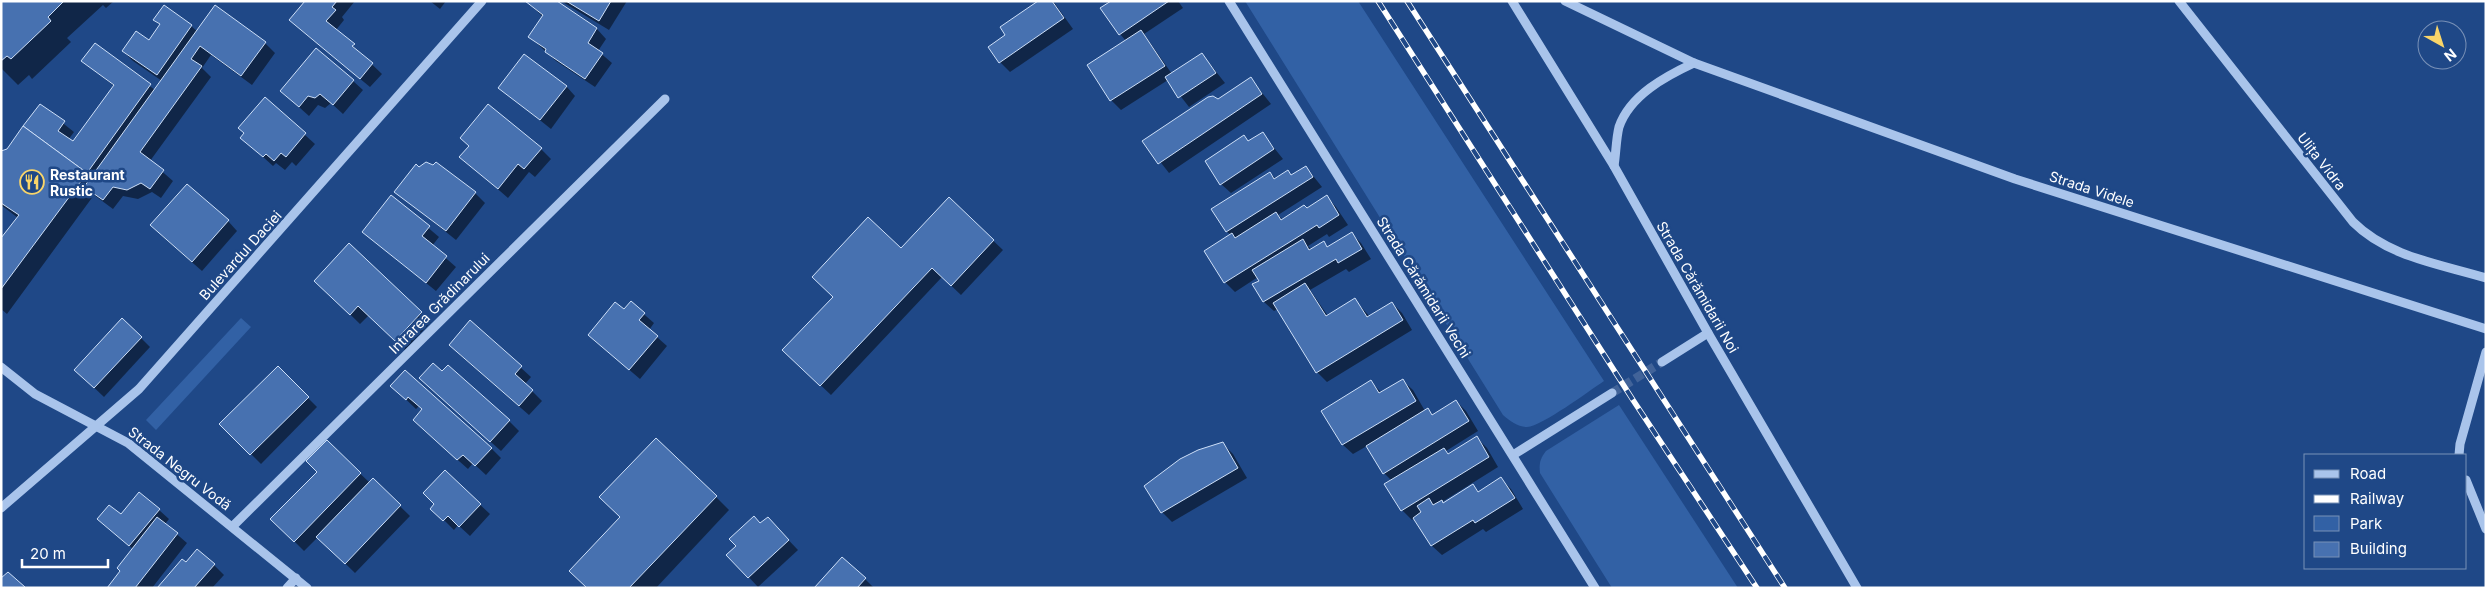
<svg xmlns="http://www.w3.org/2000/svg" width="2487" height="589" font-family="Inter,sans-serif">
  <rect width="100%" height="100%" fill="#1f4887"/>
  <g fill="#3261a5">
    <path d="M1245 1H1358L1604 381C1589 391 1542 426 1527 427 1518 427 1510 421 1503 415Z"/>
    <path d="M241 318 251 327 156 430 146 420Z"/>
    <path d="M1619 405 1738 588H1612L1540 473C1539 463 1540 459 1546 451Z"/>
  </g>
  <g fill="#0007">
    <path d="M1 1H114L106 8 103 5 67 38 71 42 32 79 29 75 18 85 1 68Z"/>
    <path d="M306 1H355L342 17 344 20 336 30 382 74 370 87 301 30Z"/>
    <path d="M430 1H446L440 9Z"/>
    <path d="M527 1H555L597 29 606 39 598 51 612 63 595 87 556 61 530 37 543 17Z"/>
    <path d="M561 1H627L609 30Z"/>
    <path d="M1040 1H1053L1073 29 1010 72 1000 62 1007 35Z"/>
    <path d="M1107 1H1178L1183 8 1144 34 1172 74 1202 54 1225 83 1189 107 1168 80 1121 110 1111 100 1089 65 1126 41 1120 34Z"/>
    <path d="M216 7 265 43 275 53 252 85 211 55 202 68 211 77 150 161 173 181 161 198 152 192 138 199 123 196 113 209 94 195 7 314 1 309V239L18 218 1 205V154L7 150 40 105 74 132 68 140 73 143 114 86 83 61 95 45 155 90 162 81 133 61 123 51 150 42 161 26 155 20 191 26 198 32Z"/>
    <path d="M1251 79 1271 104 1169 173 1144 141 1218 101Z"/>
    <path d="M353 81 363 90 343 114 331 103 325 108 318 105 309 116 281 91Z"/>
    <path d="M566 86 575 96 551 129 500 88Z"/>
    <path d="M265 99 315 144 296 166 292 162 285 170 276 163 273 166 252 147Z"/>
    <path d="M1263 134 1283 159 1231 193 1221 184 1244 137 1249 142Z"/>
    <path d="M541 149 551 159 535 177 529 172 508 198 461 157Z"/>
    <path d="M1306 167 1322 187 1278 215 1283 220 1327 197 1336 207 1348 225 1329 237 1327 234 1308 246 1312 250 1323 243 1328 248 1352 234 1361 243 1371 259 1349 272 1346 269 1310 290 1328 316 1355 300 1370 317 1392 303 1402 313 1412 330 1327 382 1317 372 1278 309 1274 311 1264 302 1254 285 1260 281 1258 277 1235 292 1225 282 1206 251 1231 235 1226 231 1270 173 1276 179 1292 176Z"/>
    <path d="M396 192 475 193 485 203 456 240Z"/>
    <path d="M392 197 439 237 432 246 456 267 436 291 374 241Z"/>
    <path d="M949 199 1003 250 961 295 942 277 831 395 794 360Z"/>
    <path d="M228 221 237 231 202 271 161 235Z"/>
    <path d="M316 281 421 313 431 322 405 350 369 315 360 324Z"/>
    <path d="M631 303 654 323 649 330 667 346 640 379 599 344Z"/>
    <path d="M471 322 531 377 525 384 542 401 529 415 460 355Z"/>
    <path d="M141 338 150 347 104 397 85 379Z"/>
    <path d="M278 368 317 407 261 464 221 424Z"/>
    <path d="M442 372 509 421 519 431 501 451 430 388Z"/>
    <path d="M1403 381 1413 390 1425 411 1427 409 1433 415 1456 401 1466 411 1478 431 1446 451 1449 454 1477 438 1487 448 1498 467 1442 502 1444 504 1473 486 1480 493 1501 479 1511 489 1523 509 1486 532 1483 529 1442 555 1432 546 1415 518 1412 520 1402 510 1392 481 1384 473 1367 446 1353 454 1343 445 1323 411 1371 382 1382 393Z"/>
    <path d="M392 386 491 448 501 458 486 475 473 463 468 469 424 430 423 410 419 406 416 409Z"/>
    <path d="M327 442 370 483 373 480 410 516 355 573 318 537 304 551 272 519 318 472Z"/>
    <path d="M1223 444 1233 454 1247 478 1172 522 1162 512Z"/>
    <path d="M445 472 490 514 470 536 458 525 454 530 442 518 436 504Z"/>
    <path d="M716 497 729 510 656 588H588L622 518Z"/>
    <path d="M159 510 169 519 165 524 187 543 152 588H108L122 571 133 549 98 519Z"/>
    <path d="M760 525 777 528 798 550 758 587 728 555Z"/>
    <path d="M842 559 865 579 874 588H816Z"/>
    <path d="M186 564 214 565 224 575 212 588H159Z"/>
  </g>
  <g fill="#4771b0" stroke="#cddff8">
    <path d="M1 1H64L48 17 51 21 11 59 7 56 1 61Z"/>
    <path d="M305 1H337L332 7 336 10 326 21 355 44 352 46 373 63 360 79 289 20Z"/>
    <path d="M525 1H557L597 28 588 43 603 53 585 79 545 52 546 49 528 37 543 15Z"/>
    <path d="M566 1H611L599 21Z"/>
    <path d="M1038 1H1052L1064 18 999 63 988 47 1005 35 1000 27Z"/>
    <path d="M1111 1H1169L1119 35 1100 8Z"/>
    <path d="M164 5 192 25 157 75 122 51 136 31 149 40 160 24 153 20Z"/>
    <path d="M215 5 266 42 241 76 200 46 191 59 202 66 140 152 164 170 150 189 141 183 127 190 113 187 103 200 84 187Z"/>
    <path d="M1141 30 1165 66 1110 101 1087 65Z"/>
    <path d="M95 43 151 84 87 173 23 126 40 104 65 121 58 131 73 141 114 85 81 61Z"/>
    <path d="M316 48 354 80 333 105 320 94 315 98 308 96 299 107 280 91Z"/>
    <path d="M1202 53 1216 73 1178 98 1165 77Z"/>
    <path d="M524 54 567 86 540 120 498 88Z"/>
    <path d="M1251 77 1262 94 1158 164 1142 141 1208 97 1213 96 1218 99Z"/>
    <path d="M265 97 306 133 286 157 281 153 274 161 266 154 263 157 240 138 244 133 238 128Z"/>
    <path d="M488 104 542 148 524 169 518 164 498 189 459 157 469 146 460 138Z"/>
    <path d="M23 126 87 173 1 289V238L19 215 1 203V151L7 149Z"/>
    <path d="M1263 132 1274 149 1220 185 1205 161 1244 135 1248 141Z"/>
    <path d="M426 162 433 165 436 162 476 192 446 231 394 192 416 164 419 167Z"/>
    <path d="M1306 166 1313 177 1226 232 1211 209 1270 172 1274 179 1288 170 1291 175Z"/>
    <path d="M187 184 229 220 192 262 150 225Z"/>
    <path d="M391 195 430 226 422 236 447 256 426 283 362 232Z"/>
    <path d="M1327 195 1339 215 1319 228 1317 225 1224 283 1204 251 1232 233 1235 238 1276 212 1281 220 1304 205 1307 208Z"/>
    <path d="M949 197 994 240 951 286 932 268 820 386 782 350 833 297 812 277 868 217 901 248Z"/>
    <path d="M1352 232 1362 249 1338 263 1336 259 1263 302 1252 284 1259 281 1252 270 1303 239 1309 250 1324 241 1327 247Z"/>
    <path d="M349 243 422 312 395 341 358 306 350 315 314 281Z"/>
    <path d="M1305 283 1326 316 1355 298 1367 317 1392 302 1403 320 1316 373 1273 303Z"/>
    <path d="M631 301 645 313 639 320 658 336 629 370 588 335 615 302 624 309Z"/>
    <path d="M122 318 142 337 94 388 74 370Z"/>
    <path d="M470 320 522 366 515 374 533 390 519 406 449 345Z"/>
    <path d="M433 363 442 371 448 365 510 420 490 442 419 378Z"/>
    <path d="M278 366 309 397 250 455 219 424Z"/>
    <path d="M405 370 492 448 475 466 463 455 457 460 413 420 422 409 408 397 406 400 390 386Z"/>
    <path d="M1403 379 1416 401 1342 445 1321 411 1371 380 1379 393Z"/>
    <path d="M1456 400 1469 421 1383 474 1366 446 1428 408 1432 415Z"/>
    <path d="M1477 436 1489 457 1401 511 1384 484 1444 448 1448 454Z"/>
    <path d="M656 438 717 496 629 588H587L569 571 620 517 599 497Z"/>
    <path d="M327 440 361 473 294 542 270 519 317 472 306 461Z"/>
    <path d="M1223 442 1238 468 1161 513 1144 486 1180 459 1198 450Z"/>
    <path d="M445 470 481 504 459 527 448 516 443 521 430 509 434 504 423 493Z"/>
    <path d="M1501 477 1515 498 1475 523 1473 520 1431 546 1413 518 1421 512 1417 506 1429 498 1433 505 1442 500 1443 503 1473 484 1478 492Z"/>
    <path d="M373 478 401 505 345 564 316 537Z"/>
    <path d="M139 492 160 509 129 546 97 519 109 505 121 514Z"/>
    <path d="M754 516 760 523 768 517 789 540 748 578 726 555 736 546 729 539Z"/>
    <path d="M157 517 178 533 135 588H107L120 571 117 568Z"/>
    <path d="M197 549 215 564 194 588H157L182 559 186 562Z"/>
    <path d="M842 557 866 578 857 588H814Z"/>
    <path d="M8 572 25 587 24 588H1V578Z"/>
  </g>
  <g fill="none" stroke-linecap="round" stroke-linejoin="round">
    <path stroke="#416399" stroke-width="9" stroke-dasharray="9 4.5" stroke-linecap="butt" d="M1612 393 1662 362"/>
    <g stroke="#a9c4eb" stroke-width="9">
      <path d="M1229 1 1595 588"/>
      <path d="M1512 1 1614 166 1708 333 1857 588"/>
      <path d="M1565 1 1694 63 2015 179 2486 329"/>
      <path d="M2179 1 2353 222C2388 257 2440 264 2486 278"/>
      <path d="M1614 166C1616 154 1616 139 1619 127 1630 95 1666 76 1694 63"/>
      <path d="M1662 362 1708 333"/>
      <path d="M1 367 35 394 128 443 307 588"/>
      <path d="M1513 455 1612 393"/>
      <path d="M2459 455 2460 444 2486 352"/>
      <path d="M2466 480 2486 529"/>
      <path d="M1 508 139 389 482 1"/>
      <path d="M233 526 665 99"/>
      <path d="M287 588 296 578"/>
    </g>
    <g stroke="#fff" stroke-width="5.5">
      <g id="rail">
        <path d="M1378 1 1633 400 1757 588"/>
        <path d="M1407 1 1785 588"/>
      </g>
    </g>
    <use href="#rail" stroke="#1f4887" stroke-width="4" stroke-dasharray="11" stroke-linecap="butt"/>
  </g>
  <defs>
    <g id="restaurant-ring" transform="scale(1.25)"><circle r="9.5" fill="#1f4887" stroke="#f9d569" stroke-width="1.5"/><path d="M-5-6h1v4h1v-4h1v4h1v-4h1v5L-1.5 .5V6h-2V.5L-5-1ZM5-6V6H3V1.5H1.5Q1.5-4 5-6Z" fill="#f9d569"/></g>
  </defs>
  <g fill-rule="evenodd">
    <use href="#restaurant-ring" x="32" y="182"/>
  </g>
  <g text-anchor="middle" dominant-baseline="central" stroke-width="5" stroke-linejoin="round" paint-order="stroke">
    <g font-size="14" fill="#fff" stroke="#1f4887">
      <text transform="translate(2322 161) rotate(52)">Ulița Vidra</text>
      <text transform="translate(2092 189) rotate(18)">Strada Videle</text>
      <text transform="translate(240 255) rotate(-48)">Bulevardul Daciei</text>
      <text transform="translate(1424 287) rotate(58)">Strada Cărămidarii Vechi</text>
      <text transform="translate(1698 287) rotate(60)">Strada Cărămidarii Noi</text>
      <text transform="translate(439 303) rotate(-45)">Intrarea Grădinarului</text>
      <text transform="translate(180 468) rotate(38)">Strada Negru Vodă</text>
    </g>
    <g font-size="14" font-weight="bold" fill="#fff" stroke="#1f4887" text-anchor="start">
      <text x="50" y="174">Restaurant<tspan x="50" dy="16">Rustic</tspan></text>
    </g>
  </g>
  <rect width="2487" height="589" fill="none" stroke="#ffffff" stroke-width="5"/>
  <rect x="2304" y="454" width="162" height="115" fill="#1f4887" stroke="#7991b7"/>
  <rect x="2314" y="470" width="25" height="8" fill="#a9c4eb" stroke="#7991b7"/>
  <text x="2350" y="479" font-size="15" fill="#ffffff">Road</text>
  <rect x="2314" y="495" width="25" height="8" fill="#ffffff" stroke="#7991b7"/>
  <text x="2350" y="504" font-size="15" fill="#ffffff">Railway</text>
  <rect x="2314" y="516" width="25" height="15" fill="#3261a5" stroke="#7991b7"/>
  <text x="2350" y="529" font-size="15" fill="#ffffff">Park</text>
  <rect x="2314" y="542" width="25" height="15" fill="#4771b0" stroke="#7991b7"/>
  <text x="2350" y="554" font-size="15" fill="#ffffff">Building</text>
  <g transform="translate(2442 45) rotate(141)"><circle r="24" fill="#1f4887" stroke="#7991b7"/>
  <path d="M0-4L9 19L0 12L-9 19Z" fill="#f9d569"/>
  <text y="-8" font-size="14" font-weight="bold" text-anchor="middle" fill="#ffffff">N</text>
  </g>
  <path d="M22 559v8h86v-8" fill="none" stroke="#ffffff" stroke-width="2.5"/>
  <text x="30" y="559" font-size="15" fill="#ffffff" stroke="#1f4887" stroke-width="4" paint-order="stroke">20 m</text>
</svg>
